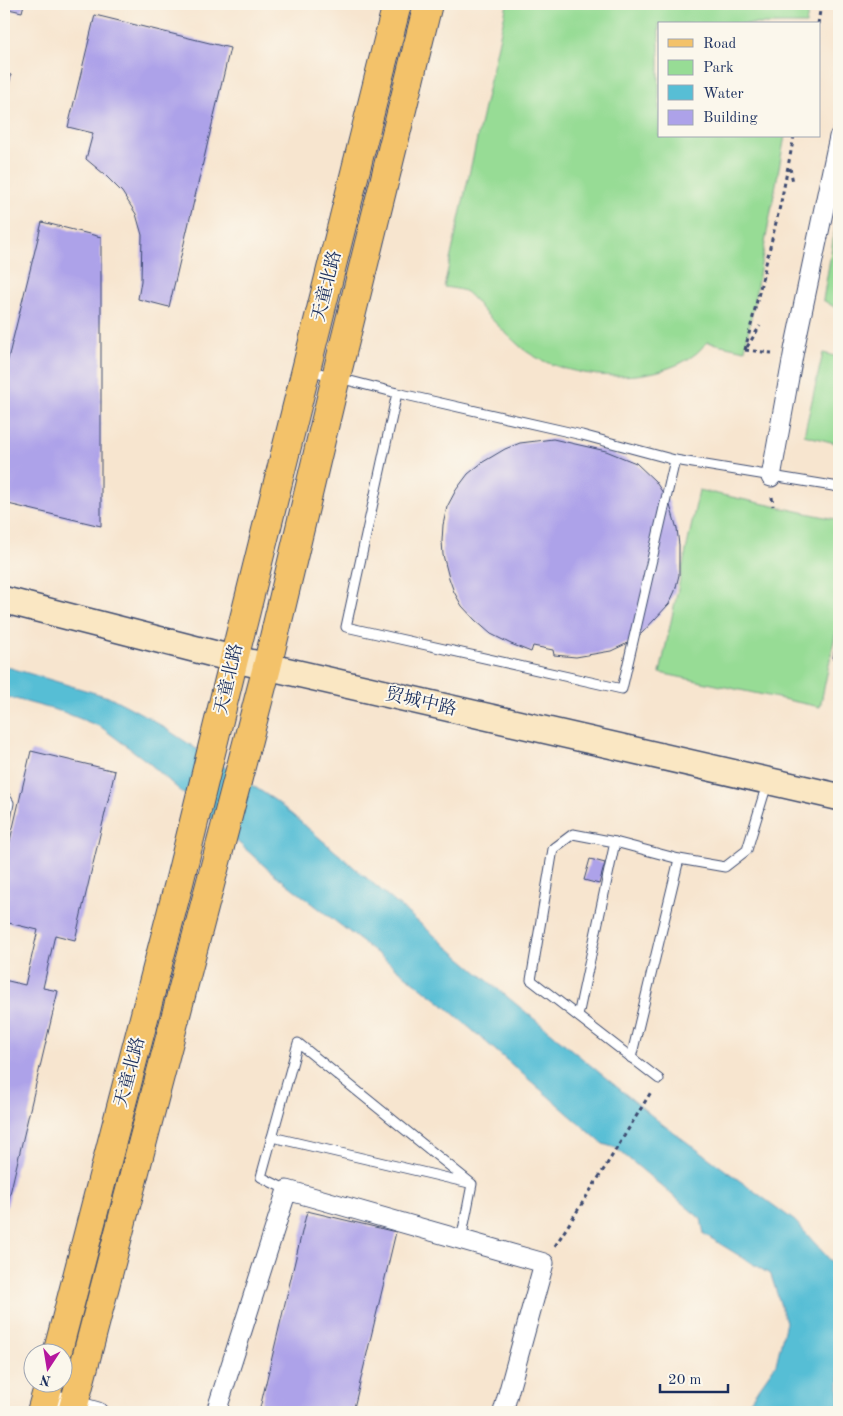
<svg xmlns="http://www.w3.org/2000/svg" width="843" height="1416" font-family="'Old Standard TT','Noto Serif SC',serif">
  <rect width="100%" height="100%" fill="#fbf7ec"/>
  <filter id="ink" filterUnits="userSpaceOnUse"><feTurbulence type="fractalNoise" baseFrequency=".02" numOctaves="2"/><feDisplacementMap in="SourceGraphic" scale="10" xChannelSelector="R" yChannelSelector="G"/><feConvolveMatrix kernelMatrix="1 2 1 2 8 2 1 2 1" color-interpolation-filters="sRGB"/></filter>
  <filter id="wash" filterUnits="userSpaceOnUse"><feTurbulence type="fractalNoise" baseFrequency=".0096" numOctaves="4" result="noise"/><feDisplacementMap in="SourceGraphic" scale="20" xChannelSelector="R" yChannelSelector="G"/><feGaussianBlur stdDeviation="1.12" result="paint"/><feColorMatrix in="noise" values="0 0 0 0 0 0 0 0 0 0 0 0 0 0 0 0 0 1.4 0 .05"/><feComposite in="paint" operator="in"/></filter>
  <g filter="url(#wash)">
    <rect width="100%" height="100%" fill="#f7e5cf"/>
    <g fill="#97dc95" stroke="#59867a">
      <path d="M507 4H810L806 24H659V136H785L745 350 707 342C703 346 699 352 694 355 651 387 564 380 523 349 510 338 497 324 484 312 479 306 473 297 466 292 461 289 450 288 444 287Z"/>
      <path d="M839 205V310L823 300Z"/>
      <path d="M823 353 839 357V444L804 435Z"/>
      <path d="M699 490 839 520V617L820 707 660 673Z"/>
    </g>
    <path fill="#57bed5" stroke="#39769a" d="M4 666 112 698 148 717 276 801 482 976 662 1124 795 1221 839 1270V1412H742L776 1364 786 1322 771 1275 704 1234 701 1219 616 1148 603 1144 440 1002 269 870 148 762 101 727 63 712 4 696Z"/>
    <g id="blocks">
      <g fill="#ada2e9">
        <path d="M4 4H24L22 12 4 8Z"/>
        <path d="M95 15 230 48 169 307 138 299 141 281 142 235 136 214 122 192 104 174 86 159 93 133 68 127Z"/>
        <path d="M4 73 11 75 5 105H4Z"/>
        <path d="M42 222 101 237V526L4 503V375Z"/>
        <path d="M553 439 606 451 636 463 655 481 669 502 677 529 679 545V575L675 591 669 604 642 633 628 643 611 651 576 657 554 655 553 650 533 646 531 652 511 644 491 634 475 620 462 606 454 592 449 578 443 555 442 541 443 525 447 507 456 490 468 474 483 462 505 449 520 443Z"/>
        <path d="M31 751 115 771 75 940 55 935 43 988 58 991 4 1219V980L25 985 38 930 4 922V866Z"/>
        <path d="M590 859 605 863 599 884 584 880Z"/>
        <path d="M307 1211 396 1232 353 1412H259Z"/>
      </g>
    </g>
  </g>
  <g filter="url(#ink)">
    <use href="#blocks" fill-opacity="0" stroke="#3c4a6f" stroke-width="1"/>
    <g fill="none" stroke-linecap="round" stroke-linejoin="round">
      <g stroke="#3c4a6f" stroke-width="11">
        <g id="lane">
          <path d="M308 370 397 393 582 435 675 460 839 487"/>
          <path d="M397 393 346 627 622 689 675 460"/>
          <path d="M839 653 838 658H839"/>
          <path d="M4 795 9 803 4 831"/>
          <path d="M578 1016 615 842"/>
          <path d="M631 1058 679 859"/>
          <path d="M659 1079 531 980 553 849 573 834 615 842 679 859 725 867 747 850 767 784"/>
          <path d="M272 1137 469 1183"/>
          <path d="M287 1190 261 1177 298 1043 472 1184 461 1240"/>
        </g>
      </g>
      <g stroke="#3c4a6f" stroke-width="21">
        <g id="street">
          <path d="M771 477 794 350 839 137"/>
          <path d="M46 1397 98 1412"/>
          <path d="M216 1412 287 1190 544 1263 503 1412"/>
        </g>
      </g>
      <g stroke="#3c4a6f" stroke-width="29">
        <path id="secondary" d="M4 600 234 659 839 797"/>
      </g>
      <g stroke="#3c4a6f" stroke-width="30">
        <g id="primary">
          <path d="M57 1354 179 883 234 659 397 4"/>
          <path d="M41 1412 49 1384"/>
          <path d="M72 1412 267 667 336 377 428 4"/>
        </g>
      </g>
      <g stroke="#3c4a6f" stroke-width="3" stroke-dasharray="4 4" stroke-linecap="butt">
        <path d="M818 24 821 4"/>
        <path d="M790 168 793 182"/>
        <path d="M747 347 760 326"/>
        <path d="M745 350 781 202 794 136"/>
        <path d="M745 350 772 353"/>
        <path d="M772 497 773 506"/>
        <path d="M555 1246 604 1169 651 1092"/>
      </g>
      <use href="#lane" stroke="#fff" stroke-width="9"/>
      <use href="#street" stroke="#fff" stroke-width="19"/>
      <use href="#secondary" stroke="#fae7c3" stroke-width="26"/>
      <use href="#primary" stroke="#f3c26a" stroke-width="28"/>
    </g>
  </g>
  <g text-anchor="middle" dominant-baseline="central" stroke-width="4" stroke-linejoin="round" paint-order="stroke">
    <g font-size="18" fill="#1b2f5e" stroke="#fbf7ec">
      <text transform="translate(327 286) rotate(-76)">天童北路</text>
      <text transform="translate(229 679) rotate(-77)">天童北路</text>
      <text transform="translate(421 702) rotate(13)">贸城中路</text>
      <text transform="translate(130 1072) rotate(-75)">天童北路</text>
    </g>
  </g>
  <rect width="843" height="1416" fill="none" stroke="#fbf7ec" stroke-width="20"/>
  <rect x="658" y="22" width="162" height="115" fill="#fbf7ec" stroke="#a1a7b3"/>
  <rect x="668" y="39" width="25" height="8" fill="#f3c26a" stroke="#a1a7b3"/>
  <text x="703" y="48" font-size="15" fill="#1b2f5e">Road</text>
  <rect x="668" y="60" width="25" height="15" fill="#97dc95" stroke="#a1a7b3"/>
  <text x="703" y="72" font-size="15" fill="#1b2f5e">Park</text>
  <rect x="668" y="85" width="25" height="15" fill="#57bed5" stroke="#a1a7b3"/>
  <text x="703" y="98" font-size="15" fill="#1b2f5e">Water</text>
  <rect x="668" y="110" width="25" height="15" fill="#ada2e9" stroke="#a1a7b3"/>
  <text x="703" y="122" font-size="15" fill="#1b2f5e">Building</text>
  <g transform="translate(48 1368) rotate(192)"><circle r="24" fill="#fbf7ec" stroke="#a1a7b3"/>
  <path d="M0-4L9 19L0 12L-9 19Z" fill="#b5179e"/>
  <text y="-8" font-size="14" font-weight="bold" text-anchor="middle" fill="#1b2f5e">N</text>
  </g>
  <path d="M660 1384v8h68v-8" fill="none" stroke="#1b2f5e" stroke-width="2.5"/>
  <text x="668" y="1384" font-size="15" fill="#1b2f5e" stroke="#fbf7ec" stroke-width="4" paint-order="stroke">20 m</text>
</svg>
